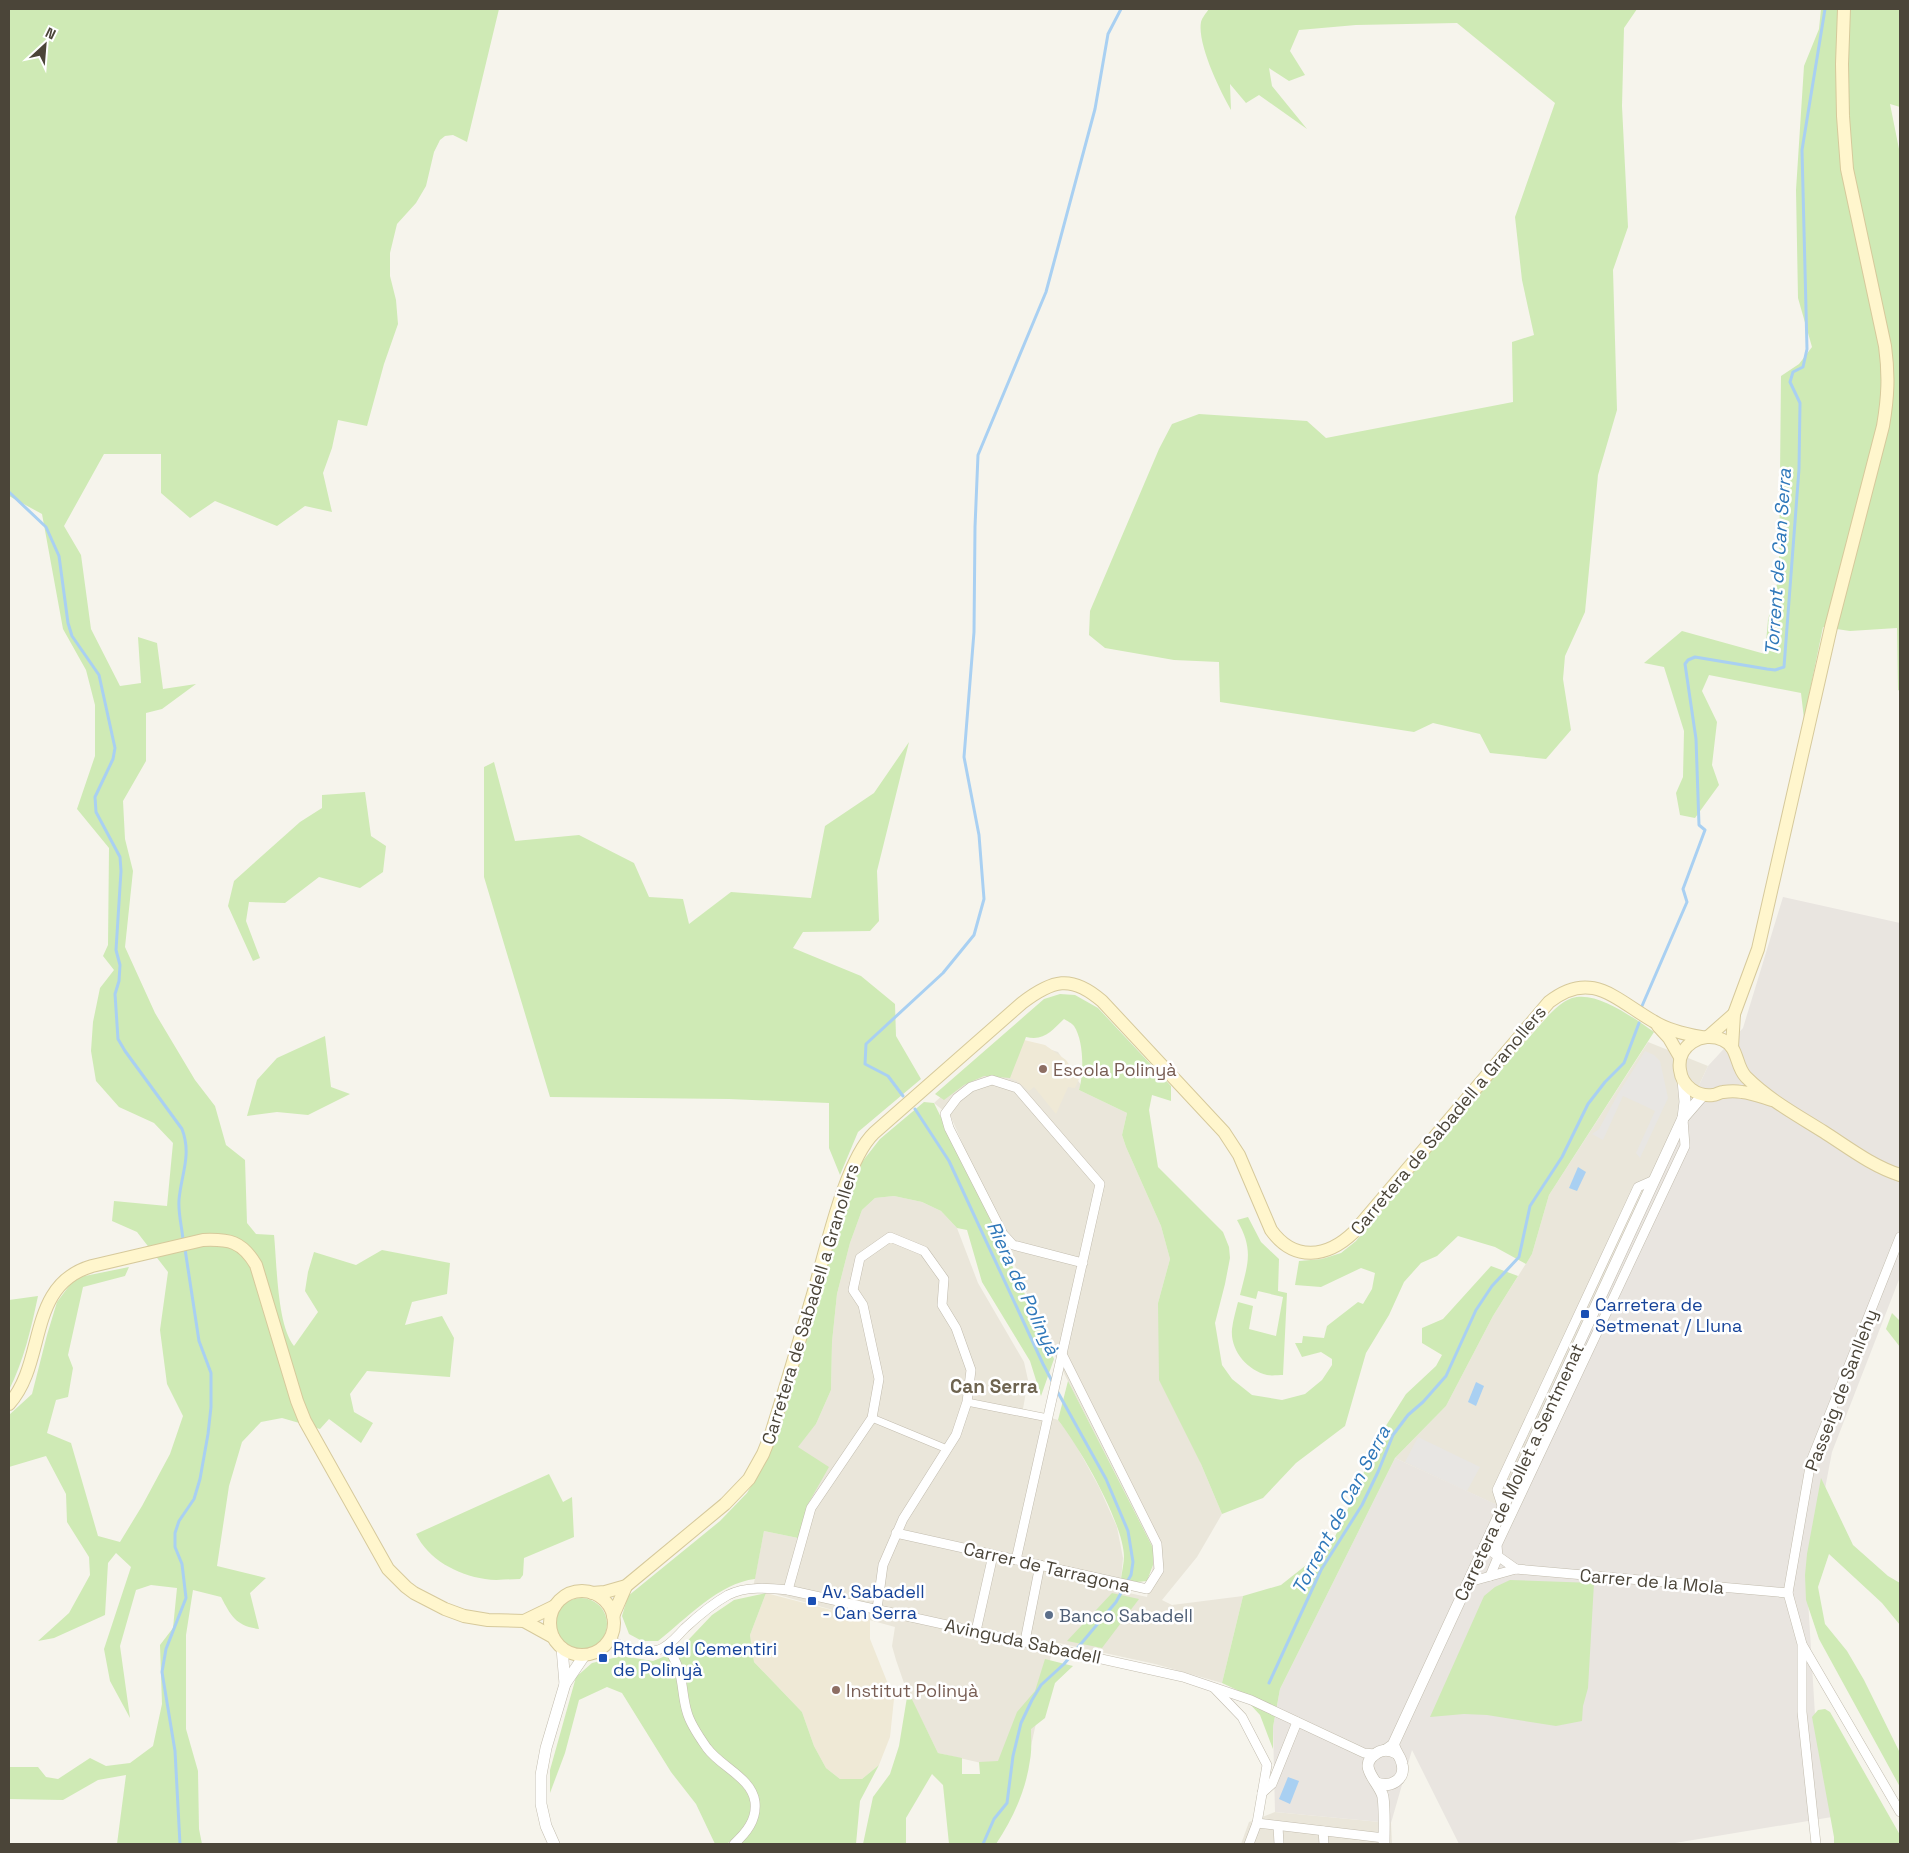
<svg xmlns="http://www.w3.org/2000/svg" width="1909" height="1853" font-family="'Space Grotesk',sans-serif">
  <rect width="100%" height="100%" fill="#f6f4ec"/>
  <g fill="#eae6da">
    <path d="M1024 1041 1058 1052 1081 1085 1079 1090 1127 1113 1122 1135 1126 1147 1161 1226 1170 1259 1158 1303 1201 1464 1222 1514 1197 1557 1162 1600 1172 1605 1243 1596 1222 1683 1155 1664 1054 1642 1025 1773 938 1753 905 1686 896 1660 892 1646 895 1627 753 1588 764 1531 798 1538 777 1488 799 1445 816 1424 831 1390 832 1342 837 1294 850 1243 862 1210 875 1198 894 1196 922 1202 941 1211 957 1228 978 1283 1024 1362 1028 1380 1023 1409 1058 1420 1071 1436 1099 1487 1117 1527 1123 1558 1120 1591 1147 1597 1153 1565V1548L1047 1340 951 1117 934 1103 998 1045Z"/>
    <path d="M1648 1042 1708 1066 1501 1507 1395 1458 1446 1406 1493 1316 1532 1254 1549 1195Z"/>
    <path d="M1275 1812 1391 1823 1392 1844H1241L1249 1822Z"/>
  </g>
  <path fill="#e9e5e0" d="M1783 897 1900 923V1277L1832 1452 1807 1583 1815 1715 1832 1817 1669 1844H1459L1412 1750 1391 1823 1275 1812 1273 1727 1280 1689 1395 1458 1502 1507 1708 1066 1743 1028Z"/>
  <g fill="#efe9d6">
    <path d="M1024 1040 1045 1045 1066 1060 1079 1079 1075 1088 1068 1087 1056 1114 1034 1087 1029 1091 1017 1081 1010 1078Z"/>
    <path d="M766 1593 870 1620V1639L894 1699 890 1737 879 1765 862 1779H840L826 1768 814 1746 802 1712 754 1662 750 1635Z"/>
  </g>
  <g fill="#cfeab5">
    <path d="M9 9H499L467 142 453 135 445 136 440 140 434 152 426 186 416 203 397 224 390 253V276L396 300 398 324 384 364 367 426 338 420 332 448 323 473 332 512 305 506 277 526 215 501 190 518 161 493V454H104L64 526 81 555 91 629 120 686 141 683 138 637 157 643 163 689 196 684 162 709 146 713V761L123 801 125 839 133 871 125 947 155 1013 195 1080 215 1106 226 1145 245 1160 247 1223 256 1234 274 1235C277 1264 277 1325 294 1346L318 1312 305 1291 308 1272 314 1252 356 1265 382 1250 450 1263 447 1294 412 1302 405 1325 442 1316 454 1338 450 1377 367 1371 350 1394 354 1412 373 1423 361 1443 329 1419 320 1429 282 1418 261 1422 242 1442 229 1486 217 1566 266 1578 250 1593 259 1629C236 1626 231 1616 221 1597L193 1590 186 1635V1729L198 1771 199 1829 202 1844H117L126 1775 98 1780 63 1800 9 1799V1767H38L46 1777 58 1779 90 1758 106 1766 130 1763 153 1746 162 1704 160 1645 173 1628 177 1588 151 1585 136 1590 120 1646 130 1718 110 1681 104 1649 131 1567 116 1553 108 1563 105 1615 54 1638 38 1641 69 1613 90 1575 89 1557 67 1522 66 1494 46 1456 9 1467V1415L32 1394 47 1335 57 1302 75 1278 129 1267 125 1276 83 1287 68 1355 73 1368 68 1397 56 1400 47 1433 71 1443 98 1536 120 1542 142 1506 170 1454 183 1416 167 1384 160 1330 168 1272 137 1232 112 1221 114 1201 167 1206 173 1143 154 1123 119 1107 96 1081 91 1051 93 1022 100 988 114 970 103 956 108 945 109 848 77 809 95 756V705L86 670 63 629 42 514 9 496Z"/>
    <path d="M1209 9H1637L1624 28 1622 106 1628 227 1613 270 1617 410 1598 475 1585 612 1565 656 1563 679 1571 730 1546 759 1490 753 1480 734 1433 723 1414 732 1220 702 1219 662 1174 660 1105 648 1089 635 1090 611 1159 449 1172 424 1199 414 1307 421 1326 438 1513 402 1512 342 1534 335 1522 280 1515 217 1555 103 1457 23 1356 25 1299 30 1290 51 1305 75 1289 81 1269 68 1272 86 1307 129 1259 95 1246 103 1230 84 1231 110C1220 91 1197 44 1201 22 1202 18 1206 13 1209 9Z"/>
    <path d="M1821 9H1900V107L1890 104 1900 154V691L1898 690 1897 628 1850 631 1823 627 1804 719 1801 693 1709 675 1702 691 1717 722 1712 765 1719 785 1695 818 1680 815 1676 793 1683 777 1684 731 1664 667 1644 663 1682 631 1765 654 1768 620 1779 576 1781 376 1799 364 1812 347 1798 298 1796 190 1804 66 1819 29Z"/>
    <path d="M909 742 877 871 879 921 870 931 803 932 793 948 861 976 895 1004 896 1036 921 1079 858 1132 840 1175 829 1148V1103L729 1099 550 1097 484 877V767L494 762 515 841 579 835 634 863 649 897 683 899 689 924 731 892 811 898 825 826 874 793Z"/>
    <path d="M365 792 371 836 386 846 383 872 360 888 319 877 285 903 249 902 246 921 260 958 253 961 228 906 234 881 300 822 322 808V795Z"/>
    <path d="M1060 994 1075 995 1098 1008 1171 1086V1101L1152 1095 1149 1110 1158 1167 1223 1232 1229 1247 1230 1258 1225 1284 1215 1323 1222 1365 1232 1379 1252 1395 1282 1400 1305 1394 1322 1380 1332 1365V1359L1321 1352 1302 1357 1295 1343H1302L1303 1336 1324 1338 1327 1326 1358 1302 1363 1304 1372 1289 1375 1273 1361 1268 1321 1287 1295 1285 1299 1261 1322 1259 1341 1253 1356 1241C1415 1171 1470 1098 1533 1033 1544 1021 1557 1003 1572 998 1597 990 1635 1019 1654 1032L1549 1195 1532 1254 1526 1264 1495 1247 1458 1236 1437 1256 1421 1263 1404 1282 1389 1315 1366 1353 1345 1426 1296 1463 1263 1498 1222 1514 1201 1464 1159 1380 1158 1303 1170 1259 1161 1226 1126 1147 1122 1135 1127 1113 1079 1090C1084 1074 1084 1041 1074 1026 1072 1023 1067 1021 1064 1019 1051 1031 1045 1041 1026 1037L1010 1078 984 1076 964 1085 944 1100 935 1094 1044 999Z"/>
    <path d="M325 1036 331 1087 350 1094 308 1115 277 1112 247 1116 257 1080 277 1058Z"/>
    <path d="M924 1102 934 1103 998 1234 1054 1359 1041 1396 1030 1361 982 1282 967 1230 957 1228 941 1211 922 1202 894 1196 875 1198 862 1210 850 1243 837 1294 832 1342 831 1390 816 1424 798 1447 829 1467 808 1504 798 1538 764 1531 755 1579C719 1583 686 1619 658 1641H642L629 1634 622 1616 628 1596 720 1521 747 1493 764 1464 804 1346 847 1198 862 1162 880 1139Z"/>
    <path d="M1248 1217 1261 1242 1279 1259 1278 1291 1287 1293 1283 1375C1278 1375 1272 1376 1267 1375 1247 1370 1230 1350 1232 1329 1233 1320 1236 1310 1238 1302L1253 1306 1249 1329 1276 1336 1283 1297 1258 1291 1256 1299 1240 1295C1248 1263 1254 1250 1237 1220Z"/>
    <path d="M1491 1266 1518 1276 1493 1316 1446 1406 1395 1458 1280 1689 1273 1727V1749L1260 1715 1237 1690 1222 1683 1243 1596 1281 1585 1305 1566 1333 1541 1359 1485 1375 1443 1406 1394 1436 1366 1442 1355 1422 1343V1328L1443 1319Z"/>
    <path d="M38 1296C31 1329 24 1360 9 1390V1300Z"/>
    <path d="M1892 1313 1900 1321V1347L1886 1329Z"/>
    <path d="M1068 1381 1153 1548V1565L1147 1581 1137 1582 1121 1579C1122 1571 1124 1563 1124 1556 1123 1522 1079 1446 1058 1420Z"/>
    <path d="M549 1474 563 1502 572 1497 574 1537 524 1558 523 1575 520 1579C509 1579 496 1581 485 1579 457 1575 428 1559 416 1534Z"/>
    <path d="M1821 1478 1853 1545 1888 1576 1900 1583V1625L1882 1603 1829 1554 1818 1587 1825 1624 1847 1651 1864 1680 1900 1753V1787L1819 1639 1806 1600 1805 1575 1807 1554Z"/>
    <path d="M1510 1580 1594 1583 1588 1688 1583 1706 1582 1721 1556 1726 1487 1715 1464 1714 1430 1717 1484 1596 1495 1587Z"/>
    <path d="M766 1593 750 1635 754 1662 802 1712 814 1746 826 1768 840 1779H862L879 1765 860 1801 856 1844H738C755 1829 756 1823 759 1801L711 1748 701 1732 690 1713 674 1655 712 1615 734 1600Z"/>
    <path d="M1112 1593 1139 1599 1102 1648 1067 1641Z"/>
    <circle cx="581" cy="1624" r="26"/>
    <path d="M668 1655C678 1679 687 1703 696 1727 700 1735 702 1748 708 1755 721 1772 751 1783 751 1807 750 1824 739 1834 727 1844H715L696 1804 671 1772 622 1693 607 1687 579 1700 565 1753 550 1793V1770L576 1677 592 1663 622 1656 653 1661Z"/>
    <path d="M1045 1659 1073 1666 1055 1683 1045 1718 1031 1729C1031 1739 1032 1750 1030 1760 1026 1790 1013 1819 996 1844H949L943 1785 932 1774 906 1818V1844H863L873 1797 890 1774 899 1746 908 1691 938 1753 962 1758V1774H980L979 1762 998 1761 1017 1712 1035 1691Z"/>
    <path d="M1825 1709 1830 1712 1900 1835V1844H1834V1837L1812 1717 1818 1710Z"/>
  </g>
  <g fill="#e8e6e3">
    <path d="M1645 1051 1654 1055 1660 1061 1668 1098 1640 1158 1636 1153 1655 1111 1645 1106 1623 1096 1603 1140 1592 1134 1599 1129 1618 1094Z"/>
    <path d="M1418 1437 1480 1467 1467 1491 1405 1462Z"/>
  </g>
  <g fill="#a9d0f2">
    <path d="M1578 1167 1586 1172 1577 1191 1569 1188Z"/>
    <path d="M1476 1382 1484 1386 1476 1406 1468 1402Z"/>
    <path d="M1288 1777 1299 1781 1290 1804 1279 1799Z"/>
  </g>
  <g fill="none" stroke-linecap="round" stroke-linejoin="round">
    <g stroke="#a9d0f2" stroke-width="3">
      <path d="M9 492 46 527 59 556 68 623 72 636 99 675 115 748 113 759 95 797 96 812 120 857 121 871 116 950 120 965 119 981 115 994 118 1039 125 1051 182 1129C192 1155 181 1175 179 1200 178 1213 182 1227 183 1240"/>
      <path d="M1642 1006 1687 902 1683 889 1705 830 1699 825 1696 739 1685 664 1688 660 1695 657 1767 669 1775 670 1784 667 1799 469 1800 403 1790 382 1793 372 1803 367 1807 349 1802 150 1825 9"/>
      <path d="M903 1096 888 1076 865 1064 866 1044 943 973 974 935 984 899 979 835 964 757 974 632 975 527 978 455 1046 292 1095 109 1108 34 1121 9"/>
      <path d="M915 1109 949 1161 1043 1364 1053 1383"/>
      <path d="M1269 1683 1321 1570 1362 1505 1378 1472 1393 1435 1408 1415 1423 1402 1446 1376 1476 1310 1492 1286 1519 1257 1530 1206 1562 1157 1588 1104 1605 1082 1624 1063 1639 1023"/>
      <path d="M180 1844 175 1751 162 1672 166 1649 186 1598 182 1564 175 1547V1533L179 1521 194 1499 200 1479 208 1434 211 1407V1373L199 1341 185 1249"/>
      <path d="M983 1844 994 1819 1007 1803 1013 1756 1021 1723 1032 1700 1041 1685 1064 1664 1116 1602 1131 1575 1133 1562 1128 1531 1106 1479 1056 1389"/>
    </g>
    <g stroke="#c2bcae" stroke-width="8">
      <g id="pedestrian">
        <path d="M967 1402 1048 1418"/>
        <path d="M872 1418 947 1449"/>
      </g>
    </g>
    <g stroke="#c2bcae" stroke-width="10">
      <g id="minor">
        <path d="M1503 1509 1497 1490 1638 1187 1654 1180"/>
        <path d="M896 1533 1147 1589 1159 1570 1157 1544 1062 1354"/>
        <path d="M1485 1547 1516 1569"/>
        <path d="M1016 1560 1100 1184 1017 1088 992 1080 971 1087 957 1098 945 1114 949 1128 1003 1234 1013 1245 1083 1263"/>
        <path d="M1490 1576 1498 1557 1497 1545 1685 1146 1683 1119"/>
        <path d="M1469 1582 1516 1569 1788 1593"/>
        <path d="M788 1590 811 1508 872 1418 879 1379 863 1305 853 1290 860 1258 890 1237 924 1251 944 1279 942 1305 956 1328 971 1370 967 1402 956 1435 903 1519 883 1565 877 1609"/>
        <path d="M976 1631 993 1555"/>
        <path d="M610 1640C622 1647 644 1654 658 1650 669 1647 677 1636 685 1628 698 1616 712 1604 728 1595 746 1586 768 1588 788 1590L1183 1677 1251 1700 1364 1753 1375 1754"/>
        <path d="M1025 1641 1040 1565"/>
        <path d="M667 1646C672 1655 678 1664 680 1674 683 1686 683 1699 687 1712 690 1724 700 1738 707 1748 721 1767 752 1778 755 1802 757 1820 746 1833 734 1844"/>
        <path d="M1803 1646 1900 1812"/>
        <path d="M1215 1689 1242 1717 1267 1765 1257 1823 1249 1844"/>
        <path d="M1262 1793 1272 1784 1297 1722"/>
        <path d="M1257 1823 1384 1838"/>
        <path d="M1278 1826 1279 1844"/>
        <path d="M1323 1831 1324 1844"/>
        <path d="M1816 1844 1802 1712V1644L1788 1593 1811 1461 1900 1237"/>
      </g>
    </g>
    <g stroke="#c2bcae" stroke-width="12">
      <g id="tertiary">
        <path d="M1683 1080 1685 1102 1683 1118"/>
        <path d="M562 1648 565 1684"/>
        <path d="M1386 1750 1393 1745 1405 1719 1683 1118 1703 1095"/>
        <path d="M1377 1783C1390 1788 1406 1780 1402 1764 1401 1757 1396 1753 1394 1746"/>
        <path d="M554 1844 546 1826 541 1804V1775L546 1748 565 1684 584 1656"/>
        <path d="M1384 1844C1384 1829 1385 1812 1383 1797 1380 1782 1355 1766 1377 1753 1383 1749 1390 1750 1396 1753"/>
      </g>
    </g>
    <g stroke="#d6c99b" stroke-width="14">
      <g id="secondary">
        <path d="M1658 1026 1669 1038 1680 1057"/>
        <path d="M1709 1036 1734 1014"/>
        <path d="M1732 1047 1734 1014 1758 949 1831 627 1883 426C1888 397 1889 375 1885 346L1847 169 1843 116 1842 64 1844 9"/>
        <path d="M1772 1100C1762 1097 1752 1093 1742 1092 1737 1091 1729 1091 1723 1092 1720 1092 1716 1095 1713 1095 1697 1097 1682 1086 1680 1070 1676 1046 1702 1030 1723 1040 1739 1047 1735 1066 1746 1077 1769 1100 1797 1115 1824 1132 1849 1148 1872 1166 1900 1175"/>
        <path d="M9 1404C47 1362 26 1285 92 1266L203 1240C229 1239 242 1241 256 1265L297 1401 305 1421 388 1569 406 1587 414 1593 445 1609 464 1616 488 1620 524 1621 553 1637"/>
        <circle cx="582" cy="1623" r="32"/>
        <path d="M592 1593 605 1592 626 1586 725 1504 749 1479 763 1454 771 1434C786 1386 800 1339 814 1291 826 1250 845 1161 874 1133L1022 1003C1052 980 1071 974 1102 1001L1224 1132 1239 1155 1271 1230C1294 1262 1327 1258 1354 1232L1549 1002C1591 969 1615 999 1653 1021 1667 1030 1684 1034 1701 1037"/>
        <path d="M613 1616 626 1586"/>
        <path d="M524 1621 555 1606"/>
      </g>
    </g>
    <use href="#pedestrian" stroke="#fff" stroke-width="7"/>
    <use href="#minor" stroke="#fff" stroke-width="9"/>
    <use href="#tertiary" stroke="#fff" stroke-width="11"/>
    <use href="#secondary" stroke="#fff6cd" stroke-width="12"/>
  </g>
  <g fill="#8d6e63" stroke="#fff" stroke-width="2">
    <circle cx="1043" cy="1069" r="5"/>
    <circle cx="836" cy="1690" r="5"/>
  </g>
  <g fill="#1a4fb4" stroke="#fff" stroke-width="2">
    <rect x="1580" y="1309" width="10" height="10" rx="2.5"/>
    <rect x="807" y="1596" width="10" height="10" rx="2.5"/>
    <rect x="598" y="1653" width="10" height="10" rx="2.5"/>
  </g>
  <circle fill="#5c6f8a" stroke="#fff" stroke-width="2" cx="1049" cy="1615" r="5"/>
  <g text-anchor="middle" dominant-baseline="central" stroke-width="5" stroke-linejoin="round" paint-order="stroke">
    <g font-size="18" fill="#785e54" stroke="#fff" text-anchor="start">
      <text x="1053" y="1069">Escola Polinyà</text>
      <text x="846" y="1690">Institut Polinyà</text>
    </g>
    <g font-size="18" fill="#4b4539" stroke="#fff">
      <text transform="translate(1448 1120) rotate(-50)">Carretera de Sabadell a Granollers</text>
      <text transform="translate(810 1304) rotate(-73)">Carretera de Sabadell a Granollers</text>
      <text transform="translate(1841 1390) rotate(-69)">Passeig de Sanllehy</text>
      <text transform="translate(1519 1472) rotate(-65)">Carretera de Mollet a Sentmenat</text>
      <text transform="translate(1047 1567) rotate(13)">Carrer de Tarragona</text>
      <text transform="translate(1652 1581) rotate(5)">Carrer de la Mola</text>
      <text transform="translate(1023 1641) rotate(12)">Avinguda Sabadell</text>
    </g>
    <g font-size="18" fill="#164399" stroke="#fff" text-anchor="start">
      <text x="1595" y="1304">Carretera de<tspan x="1595" dy="21">Setmenat / Lluna</tspan></text>
      <text x="822" y="1591">Av. Sabadell<tspan x="822" dy="21">- Can Serra</tspan></text>
      <text x="613" y="1648">Rtda. del Cementiri<tspan x="613" dy="21">de Polinyà</tspan></text>
    </g>
    <g font-size="18" fill="#4e5e75" stroke="#fff" text-anchor="start">
      <text x="1059" y="1615">Banco Sabadell</text>
    </g>
    <g font-size="19" font-style="italic" fill="#2f78ba" stroke="#fff">
      <text transform="translate(1778 562) rotate(-86)">Torrent de Can Serra</text>
      <text transform="translate(1023 1288) rotate(65)">Riera de Polinyà</text>
      <text transform="translate(1341 1510) rotate(-62)">Torrent de Can Serra</text>
    </g>
    <g font-size="19" font-weight="bold" fill="#6e6450" stroke="#fff">
      <text x="994" y="1386">Can Serra</text>
    </g>
  </g>
  <rect width="1909" height="1853" fill="none" stroke="#4b4539" stroke-width="20"/>
  <g transform="translate(45 45) rotate(26)" stroke="#ffffff" stroke-width="4" paint-order="stroke">
  <path d="M0-4L9 19L0 12L-9 19Z" fill="#4b4539"/>
  <text y="-8" font-size="14" font-weight="bold" text-anchor="middle" fill="#4b4539">N</text>
  </g>
</svg>
